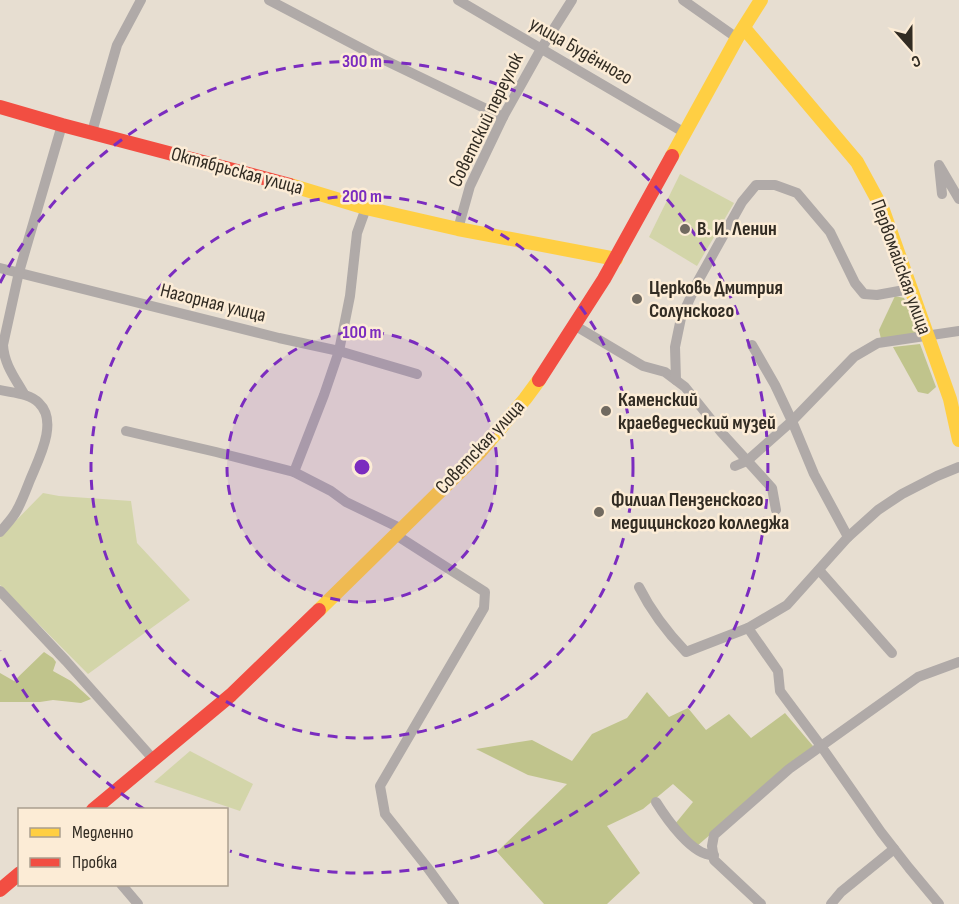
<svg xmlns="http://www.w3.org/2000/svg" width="959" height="904" font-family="'Sofia Sans Condensed',sans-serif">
  <rect width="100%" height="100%" fill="#e7ded1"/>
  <g fill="#d3d5a9">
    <path d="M680 174 734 203 697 266 649 237Z"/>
    <path d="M43 493 59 496 131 501 137 543 190 600 88 674 0 585V537Z"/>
    <path d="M190 751 253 784 240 811 154 782Z"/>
  </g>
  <g fill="#c0c48c">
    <path d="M895 296 904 298 919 334 881 339 879 330Z"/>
    <path d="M920 344 936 387 928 394 918 392 893 347Z"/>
    <path d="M44 652 53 658 56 662 53 671 71 681 91 699 81 703 53 700 40 702H0V673L14 681Z"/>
    <path d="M647 692 669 717 688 708 706 730 729 714 751 738 785 713 813 746 697 846 675 824 693 802 673 784 643 809 607 826 640 873 607 904H544L497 852 567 784 528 775 476 749 532 740 572 761 592 734 627 718Z"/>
  </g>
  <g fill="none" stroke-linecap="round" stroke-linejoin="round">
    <g stroke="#b0aaa8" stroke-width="10">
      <path d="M269 0 372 54 503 117"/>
      <path d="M458 0 685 133"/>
      <path d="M683 0 737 38"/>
      <path d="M92 132 117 45 141 0"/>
      <path d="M942 194 939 165 959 199"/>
      <path d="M458 229 470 186 503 117 541 49 572 0"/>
      <path d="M0 268 279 338 339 351 417 374"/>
      <path d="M574 325 643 366 665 372 685 387 721 432 772 488 776 510"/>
      <path d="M752 345 775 385 792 421 814 474 848 537"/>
      <path d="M676 380 675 347 681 318 698 281 742 202 756 185H775L797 193 830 232 855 283 864 294 877 295 910 289"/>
      <path d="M0 390C13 393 29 393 39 403 59 422 38 460 30 480 26 490 22 501 17 510 13 518 6 525 0 532"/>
      <path d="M24 394C15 378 4 364 3 345L19 272 62 125"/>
      <path d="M126 431 216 452 294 472 331 491 346 502 402 529"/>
      <path d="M735 466 747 461 792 421 854 357 878 343 959 331"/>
      <path d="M294 472 324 395 339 351 350 296 357 233 366 208"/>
      <path d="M396 535 485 592 484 608 380 786 385 814 427 867 454 904"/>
      <path d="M819 570 892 653"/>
      <path d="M639 587C651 611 667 632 686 652L748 628 787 605 848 537 878 510 902 494 937 476 959 467"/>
      <path d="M0 591 66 661 154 760"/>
      <path d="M748 628 778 671 780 691 821 746 881 832 909 868 939 904"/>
      <path d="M656 802C666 818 693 857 714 855"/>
      <path d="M121 884 138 904"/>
      <path d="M761 904 714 860 712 846 714 835 789 769 918 677 959 662"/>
      <path d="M831 904 841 892 894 849"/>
    </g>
    <g stroke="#ffcf43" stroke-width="14">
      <path d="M744 28 857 162 883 210 950 399 959 440"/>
      <path d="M672 156 737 38 761 0"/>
      <path d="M290 185 366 208 458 229 616 259"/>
      <path d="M319 610 480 452 525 399 539 380"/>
    </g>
    <g stroke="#f24e42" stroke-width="14">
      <path d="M0 107 62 125 290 185"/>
      <path d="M539 380 604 279 672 156"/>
      <path d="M93 810 231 695 319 610"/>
      <path d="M0 890 20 873"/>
    </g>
  </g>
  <circle cx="362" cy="467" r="135" fill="#7b2cbf" fill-opacity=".12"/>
  <g fill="none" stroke="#7b2cbf" stroke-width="3" stroke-dasharray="10 8">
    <circle cx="362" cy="467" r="135"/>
    <circle cx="362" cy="467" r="271"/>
    <path d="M144 809A406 406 0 0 1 0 651M0 283A406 406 0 1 1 230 851"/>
  </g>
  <g fill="#716a60" stroke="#fcecd6" stroke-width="2">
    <circle cx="685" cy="229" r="6"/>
    <circle cx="637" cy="299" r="6"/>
    <circle cx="606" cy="411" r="6"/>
    <circle cx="599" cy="512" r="6"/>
  </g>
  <g text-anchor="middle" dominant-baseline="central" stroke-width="5" stroke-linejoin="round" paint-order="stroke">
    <g font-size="20" fill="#322c23" stroke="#fcecd6">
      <text transform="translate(581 51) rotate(30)">улица Будённого</text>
      <text transform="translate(486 120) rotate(-64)">Советский переулок</text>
      <text transform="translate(237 171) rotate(15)">Октябрьская улица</text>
      <text transform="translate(901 267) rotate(70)">Первомайская улица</text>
      <text transform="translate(213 303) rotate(14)">Нагорная улица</text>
      <text transform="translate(480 447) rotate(-47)">Советская улица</text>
    </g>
    <g font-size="20" font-weight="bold" fill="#322c23" stroke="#fcecd6" text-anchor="start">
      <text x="697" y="229">В. И. Ленин</text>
      <text x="649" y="288">Церковь Дмитрия<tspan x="649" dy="23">Солунского</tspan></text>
      <text x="618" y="400">Каменский<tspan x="618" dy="23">краеведческий музей</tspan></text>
      <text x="611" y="500">Филиал Пензенского<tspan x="611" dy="23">медицинского колледжа</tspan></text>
    </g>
  </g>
  <circle cx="362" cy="467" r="9" fill="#7b2cbf" stroke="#fcecd6" stroke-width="3"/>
  <g font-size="18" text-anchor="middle" font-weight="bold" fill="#7b2cbf" stroke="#fcecd6" stroke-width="5" stroke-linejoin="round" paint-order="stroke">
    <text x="362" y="67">300 m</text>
    <text x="362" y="202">200 m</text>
    <text x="362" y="338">100 m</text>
  </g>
  <rect x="18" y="808" width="210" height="78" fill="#fcecd6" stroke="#ab9f8e" stroke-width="1.5"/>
  <rect x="30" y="828" width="30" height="9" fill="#ffcf43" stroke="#ab9f8e" stroke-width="1.5"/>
  <text x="72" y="838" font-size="18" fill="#322c23">Медленно</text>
  <rect x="30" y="858" width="30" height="9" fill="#f24e42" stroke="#ab9f8e" stroke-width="1.5"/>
  <text x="72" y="868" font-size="18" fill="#322c23">Пробка</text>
  <g transform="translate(911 48) rotate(159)" stroke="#fcecd6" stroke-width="4.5" paint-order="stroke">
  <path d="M0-4.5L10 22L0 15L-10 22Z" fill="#322c23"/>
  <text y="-9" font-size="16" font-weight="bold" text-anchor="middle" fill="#322c23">С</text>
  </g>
</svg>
